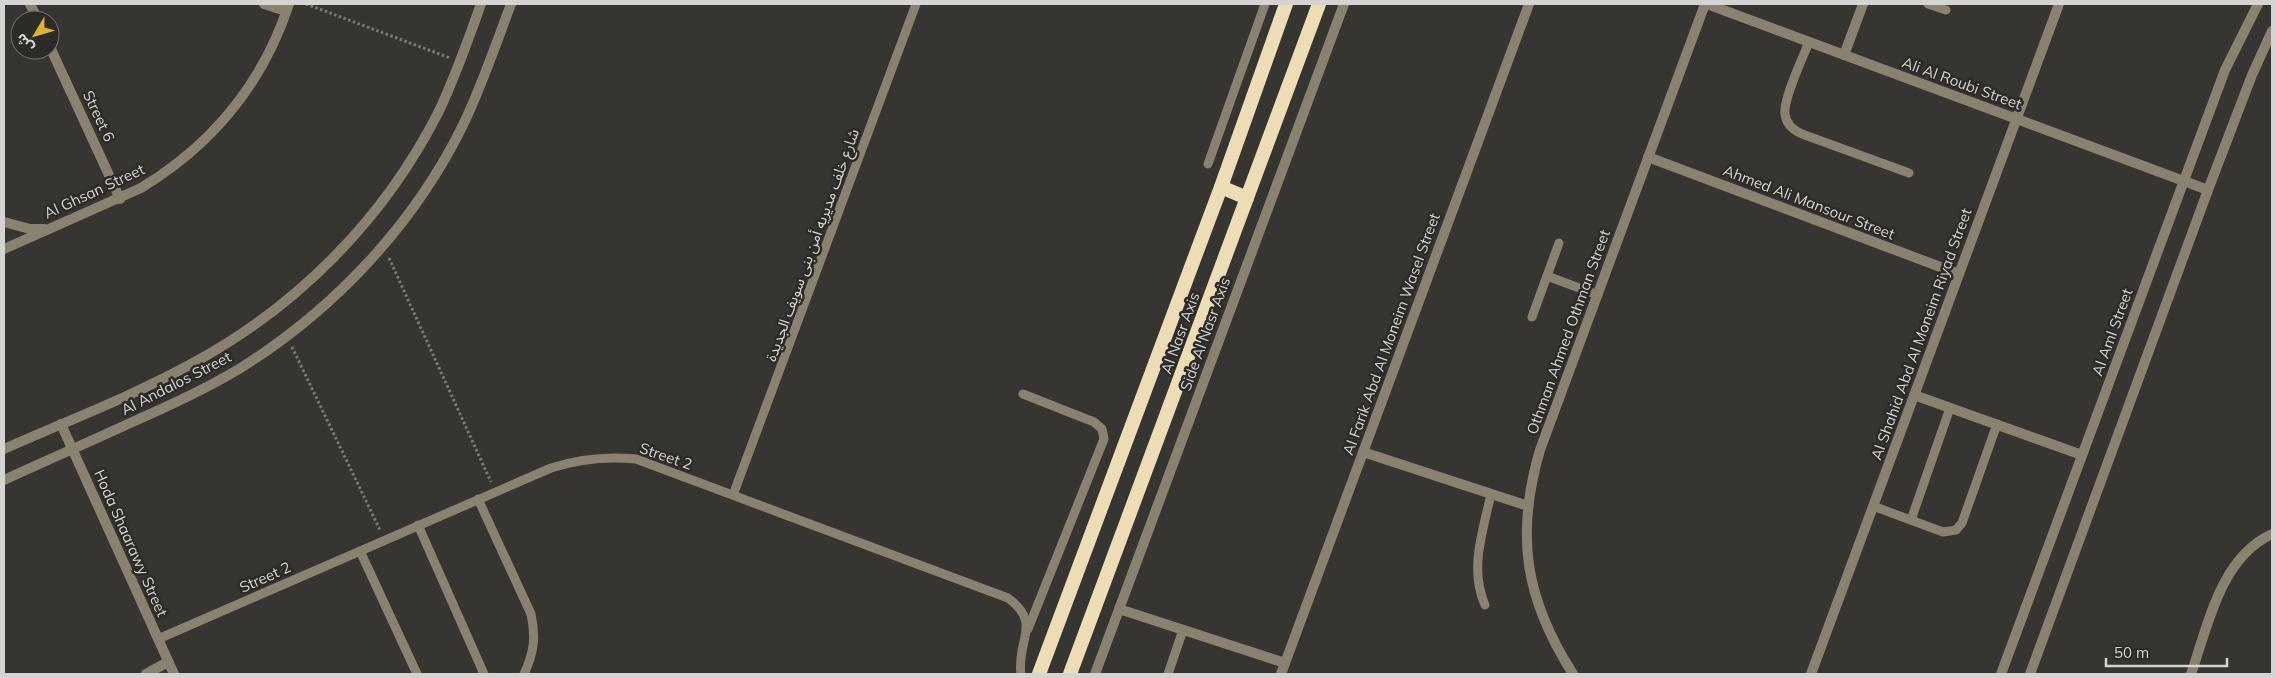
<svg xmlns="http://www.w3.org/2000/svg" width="2276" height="678" font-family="Mulish,'Noto Sans Arabic',sans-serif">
  <rect width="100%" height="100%" fill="#373532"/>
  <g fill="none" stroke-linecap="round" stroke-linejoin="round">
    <g stroke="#7b7976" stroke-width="3" stroke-dasharray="2.5 2.5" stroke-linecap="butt">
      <path d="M306 4 450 58"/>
      <path d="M389 258 491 482"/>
      <path d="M292 347 380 530"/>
    </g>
    <g stroke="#898271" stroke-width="9">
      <path d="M1928 4 1946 10"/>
      <path d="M1809 42C1803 57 1783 99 1785 114 1786 124 1793 130 1802 134L1909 173"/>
      <path d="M1208 164 1265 4"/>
      <path d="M1547 276 1598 295"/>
      <path d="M1532 317 1559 243"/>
      <path d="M1023 394 1094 422 1102 429 1104 439 1028 629"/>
      <path d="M733 495 916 4"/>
      <path d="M478 499 531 614C536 637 534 653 524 674"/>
      <path d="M1873 506 1943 532 1956 530 1962 523 1997 424"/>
      <path d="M1911 520 1950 408"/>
      <path d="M418 525 484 674"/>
      <path d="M360 551 417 674"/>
      <path d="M1485 605C1469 569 1483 531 1491 494"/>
      <path d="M158 639 551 468C579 459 606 456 636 459L1008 598C1043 624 1016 641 1021 674"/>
      <path d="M1168 674 1183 630"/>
    </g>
    <g stroke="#898271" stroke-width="10">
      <path d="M30 4 38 20"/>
      <path d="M264 4 286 11"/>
      <path d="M1707 4 2208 190"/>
      <path d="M50 47 120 199"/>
      <path d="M1844 55 1863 4"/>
      <path d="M1648 157 1959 274"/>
      <path d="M4 222 30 229H44"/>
      <path d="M4 249 141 188C212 145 263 83 289 4"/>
      <path d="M1914 395 2082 455"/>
      <path d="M61 424 174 674"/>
      <path d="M1363 452 1528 506"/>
      <path d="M1119 609 1285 663"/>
      <path d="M146 674 168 662"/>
      <path d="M1095 674 1344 4"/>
      <path d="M1281 674 1529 4"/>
      <path d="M1573 674C1525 599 1515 535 1540 450L1705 4"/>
      <path d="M1811 674 2059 4"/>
      <path d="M2001 674 2225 70 2258 4"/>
      <path d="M2030 674 2208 190 2252 75 2272 31"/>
      <path d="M2191 674C2208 626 2220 558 2272 534"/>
    </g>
    <g stroke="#898271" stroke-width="10">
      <path d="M4 449C67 421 133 396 193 363 298 306 384 219 438 113 455 78 468 40 481 4"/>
      <path d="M4 480C45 461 87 443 128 424 166 407 204 390 239 369 334 310 415 224 464 123 482 85 496 44 511 4"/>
    </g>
    <g stroke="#ecddb7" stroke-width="14">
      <path d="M1221 187 1247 198"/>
      <path d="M1039 674 1221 187 1286 4"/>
      <path d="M1070 674 1319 4"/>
    </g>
  </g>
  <g text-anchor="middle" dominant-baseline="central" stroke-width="5" stroke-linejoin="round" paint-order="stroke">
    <g font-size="15" fill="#d5d4d2" stroke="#2d2b28">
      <text transform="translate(1962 83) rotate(20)">Ali Al Roubi Street</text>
      <text transform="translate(99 116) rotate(65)">Street 6</text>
      <text transform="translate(94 191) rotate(-25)">Al Ghsan Street</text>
      <text transform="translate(1809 202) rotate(21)">Ahmed Ali Mansour Street</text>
      <text transform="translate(812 245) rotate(-70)">شارع خلف مديريه أمن بنى سويف الجديدة</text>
      <text transform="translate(1568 332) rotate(-70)">Othman Ahmed Othman Street</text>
      <text transform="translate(2112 332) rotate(-70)">Al Aml Street</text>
      <text transform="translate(1180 333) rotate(-70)">Al Nasr Axis</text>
      <text transform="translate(1205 334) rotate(-70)">Side Al Nasr Axis</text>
      <text transform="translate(1391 334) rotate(-70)">Al Farik Abd Al Moneim Wasel Street</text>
      <text transform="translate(1921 334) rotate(-70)">Al Shahid Abd Al Moneim Riyad Street</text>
      <text transform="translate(176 383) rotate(-27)">Al Andalos Street</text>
      <text transform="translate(666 456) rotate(19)">Street 2</text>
      <text transform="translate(131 543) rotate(66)">Hoda Shaarawy Street</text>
      <text transform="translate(265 577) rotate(-24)">Street 2</text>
    </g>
  </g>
  <rect width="2276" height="678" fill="none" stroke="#d5d4d2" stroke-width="10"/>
  <g transform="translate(35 35) rotate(232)"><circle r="24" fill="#2d2b28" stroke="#706f6c"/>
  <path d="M0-4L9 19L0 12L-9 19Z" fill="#ddb133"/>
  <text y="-8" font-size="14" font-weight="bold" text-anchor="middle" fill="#d5d4d2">ش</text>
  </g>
  <path d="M2106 658v8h121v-8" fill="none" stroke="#d5d4d2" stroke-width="2.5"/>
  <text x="2114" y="658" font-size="15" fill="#d5d4d2" stroke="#2d2b28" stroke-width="4" paint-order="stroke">50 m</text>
</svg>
